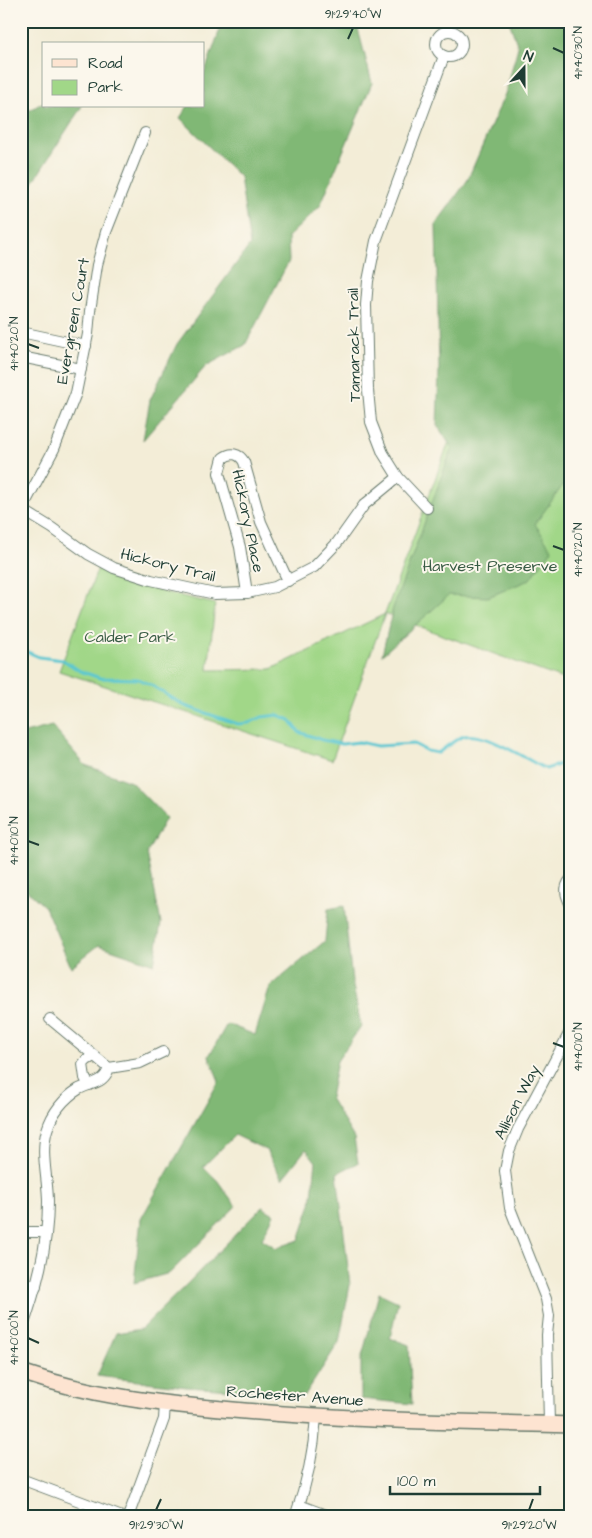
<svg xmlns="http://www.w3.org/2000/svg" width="592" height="1538" font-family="'Architects Daughter',sans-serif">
  <rect width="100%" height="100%" fill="#fbf7ec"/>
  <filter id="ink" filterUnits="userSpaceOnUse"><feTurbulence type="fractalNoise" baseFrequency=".02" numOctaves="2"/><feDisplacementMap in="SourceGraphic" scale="10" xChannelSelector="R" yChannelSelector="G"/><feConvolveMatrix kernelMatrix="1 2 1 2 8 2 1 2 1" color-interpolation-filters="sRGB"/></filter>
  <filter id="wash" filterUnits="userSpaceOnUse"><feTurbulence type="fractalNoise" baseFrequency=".0096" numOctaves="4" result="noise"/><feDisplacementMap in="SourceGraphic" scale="20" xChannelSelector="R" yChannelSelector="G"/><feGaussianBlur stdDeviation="1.12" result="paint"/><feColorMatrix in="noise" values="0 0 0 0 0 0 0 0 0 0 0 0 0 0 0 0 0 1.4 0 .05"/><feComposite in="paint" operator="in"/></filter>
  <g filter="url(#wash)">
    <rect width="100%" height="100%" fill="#f3edd7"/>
    <path fill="#a1d788" stroke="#608a5e" d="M571 113V682L385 614 332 760 59 671 98 568 164 592 215 604 208 670 271 669 385 614Z"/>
    <g fill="#80b874" stroke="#507a54">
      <path d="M223 21H359L357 25 372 83 320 206 288 237 289 261 245 345 206 366 143 440 150 400 177 344 250 245 240 177 180 118 188 106H204V74Z"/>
      <path d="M509 21H571V474L535 524 552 550 529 580 488 597 449 595 382 655 393 608 452 448 437 425 439 371 436 224 467 181 505 94 518 47Z"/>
      <path d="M44 102V106H82L21 201V115Z"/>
      <path d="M52 726 85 765 131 782 166 818 147 853 161 923 154 964 99 945 71 967 45 907 21 885V734Z"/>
      <path d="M344 906 352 981 361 1026 337 1061 330 1098 354 1138 358 1163 337 1173 350 1285 339 1342 305 1395 187 1387 97 1376 116 1333 141 1329 188 1283 262 1207 274 1214 262 1239 276 1248 299 1240 311 1204 316 1162 306 1149 282 1179 266 1150 235 1135 203 1167 217 1180 236 1206 170 1273 134 1283 141 1219 219 1081 209 1056 227 1024 255 1035 270 987 325 941 328 909Z"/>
      <path d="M379 1293 398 1302 390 1338 409 1345 412 1404 361 1399V1360Z"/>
    </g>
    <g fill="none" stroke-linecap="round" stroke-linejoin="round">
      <path stroke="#5ac7d2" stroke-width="3" d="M21 649 39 657 63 660 80 671 100 678 138 679 151 685 185 706 238 724 249 723 262 717 278 715 290 720 299 732 322 740 342 744 359 742 377 746 414 744 427 751 438 753C445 748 455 739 464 736 485 731 527 760 546 769L558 765 571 757"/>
    </g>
  </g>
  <g filter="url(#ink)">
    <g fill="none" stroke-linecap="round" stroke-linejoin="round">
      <g stroke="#697b6d" stroke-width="12">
        <g id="street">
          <circle cx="449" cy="44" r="13"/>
          <path d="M21 332 86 346"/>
          <path d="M21 357 81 369"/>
          <path d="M427 508 398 477 383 453 371 422 368 390 366 305 368 281 376 241 444 56"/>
          <path d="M21 509 52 528 88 554 114 568 151 580 215 594 247 593 275 587 314 567 337 543 364 505 398 477"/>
          <path d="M22 509 54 449 76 393 88 334 90 311 97 265 106 232 145 133"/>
          <path d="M247 593 240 547 219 473 223 458C231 452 239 453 244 462L261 522 288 581"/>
          <path d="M571 879C563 888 566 896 571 905"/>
          <path d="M50 1019 109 1068"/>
          <path d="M89 1085 85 1078 83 1064 87 1060 94 1056"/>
          <path d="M21 1232H46"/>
          <path d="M21 1281 36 1287"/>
          <path d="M21 1332C36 1290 48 1247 48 1202 48 1178 40 1153 47 1130 52 1113 64 1098 79 1089 92 1082 104 1084 109 1068L140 1063 163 1052"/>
          <path d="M549 1424 547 1335 549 1316 546 1299 510 1208 505 1171 509 1151 518 1129 571 1030"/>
          <path d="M21 1479 122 1517"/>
          <path d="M299 1505 331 1517"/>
          <path d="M128 1517 164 1419 165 1404"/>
          <path d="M295 1517C307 1484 314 1451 316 1417"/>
        </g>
      </g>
      <g stroke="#697b6d" stroke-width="18">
        <path id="secondary" d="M21 1372C90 1396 161 1404 233 1410 346 1420 458 1422 571 1425"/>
      </g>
      <use href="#street" stroke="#fff" stroke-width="10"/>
      <use href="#secondary" stroke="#fde4d1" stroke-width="15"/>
    </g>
  </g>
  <path fill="none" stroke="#1f3d34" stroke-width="2" d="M348 39 353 28M553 48 564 53M28 344 39 348M553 546 564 550M28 841 39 845M553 1043 564 1047M28 1338 39 1343M156 1510 161 1499M529 1510 533 1499"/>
  <g text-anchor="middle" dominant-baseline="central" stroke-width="4" stroke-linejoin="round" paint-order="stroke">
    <g font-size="16" fill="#1f3d34" stroke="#fbf7ec">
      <text transform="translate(73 321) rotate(-80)">Evergreen Court</text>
      <text transform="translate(354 345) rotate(-91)">Tamarack Trail</text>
      <text transform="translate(248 521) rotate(78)">Hickory Place</text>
      <text transform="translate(168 565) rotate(14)">Hickory Trail</text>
      <text transform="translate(517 1102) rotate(-63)">Allison Way</text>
      <text transform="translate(295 1396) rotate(4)">Rochester Avenue</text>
    </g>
    <g font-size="16" fill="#395c45" stroke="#fbf7ec">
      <text x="490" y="566">Harvest Preserve</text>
      <text x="130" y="637">Calder Park</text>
    </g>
  </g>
  <rect width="592" height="1538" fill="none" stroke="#fbf7ec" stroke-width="55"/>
  <rect x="42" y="42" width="162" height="65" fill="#fbf7ec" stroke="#a3ada2"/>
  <rect x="52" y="59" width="25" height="8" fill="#fde4d1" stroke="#a3ada2"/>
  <text x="88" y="68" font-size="15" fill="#1f3d34">Road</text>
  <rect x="52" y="80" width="25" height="15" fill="#a1d788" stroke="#a3ada2"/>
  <text x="88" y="92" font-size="15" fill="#1f3d34">Park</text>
  <g transform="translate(524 68) rotate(21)" stroke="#fbf7ec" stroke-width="4" paint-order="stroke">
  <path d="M0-4L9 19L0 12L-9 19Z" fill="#1f3d34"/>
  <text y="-8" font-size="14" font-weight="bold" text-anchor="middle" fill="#1f3d34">N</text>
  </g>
  <path d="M390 1486v8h150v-8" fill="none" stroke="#1f3d34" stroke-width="2.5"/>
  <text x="397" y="1486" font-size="15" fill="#1f3d34" stroke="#fbf7ec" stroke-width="4" paint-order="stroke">100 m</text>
  <rect x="28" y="28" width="536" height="1482" fill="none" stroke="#1f3d34" stroke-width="2"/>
  <g font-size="12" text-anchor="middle" fill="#1f3d34">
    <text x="353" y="18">91°29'40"W</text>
    <text transform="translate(578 53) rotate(-90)" y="4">41°40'30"N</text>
    <text transform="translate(14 344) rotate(-90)" y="4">41°40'20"N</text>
    <text transform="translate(578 550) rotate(-90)" y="4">41°40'20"N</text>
    <text transform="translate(14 841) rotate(-90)" y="4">41°40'10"N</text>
    <text transform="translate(578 1047) rotate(-90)" y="4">41°40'10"N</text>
    <text transform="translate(14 1338) rotate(-90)" y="4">41°40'00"N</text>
    <text x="156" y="1529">91°29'30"W</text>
    <text x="529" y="1529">91°29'20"W</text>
  </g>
</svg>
